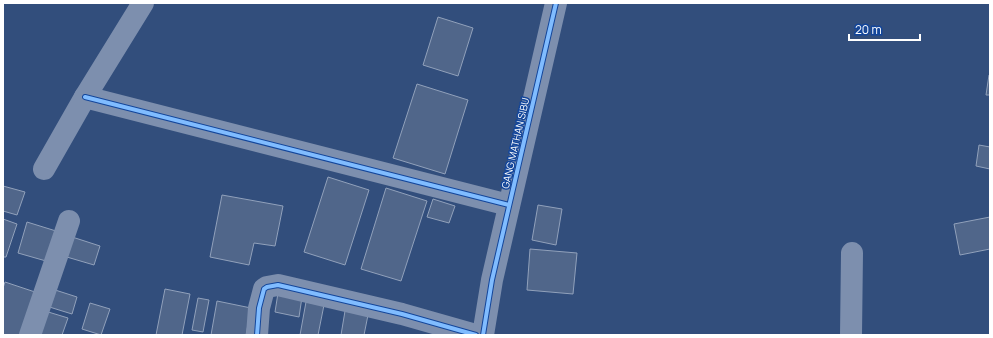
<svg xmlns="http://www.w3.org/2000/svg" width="993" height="338" font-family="Manrope,sans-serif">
  <rect width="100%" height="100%" fill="#324e7c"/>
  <g fill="#50668a" stroke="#91a1bb">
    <path d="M438 17 473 28 458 76 423 65Z"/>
    <path d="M989 75H990V95H986Z"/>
    <path d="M417 84 468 100 445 174 393 158Z"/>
    <path d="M979 145 990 147V169L976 166Z"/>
    <path d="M328 177 369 190 345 265 304 252Z"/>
    <path d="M3 186 25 192 17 215 3 211Z"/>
    <path d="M386 188 427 201 401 281 361 269Z"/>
    <path d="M222 195 283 206 275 246 254 243 249 265 210 257Z"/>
    <path d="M433 199 455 206 449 223 427 217Z"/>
    <path d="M538 205 562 209 556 245 532 240Z"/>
    <path d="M990 217V249L960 255 954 224Z"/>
    <path d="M3 219 17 224 6 257H3Z"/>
    <path d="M27 222 56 231 46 261 18 253Z"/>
    <path d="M66 235 100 246 94 265 60 255Z"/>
    <path d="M530 249 577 253 573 294 527 290Z"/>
    <path d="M5 282 35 292 21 335H3V288Z"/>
    <path d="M49 288 77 297 72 314 43 305Z"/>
    <path d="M165 289 190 294 182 335H156Z"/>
    <path d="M278 293 302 297 299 317 275 312Z"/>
    <path d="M198 298 209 300 203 332 192 330Z"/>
    <path d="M217 301 251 308 246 335H211Z"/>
    <path d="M306 302 324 305 318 335H300Z"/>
    <path d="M90 303 110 309 101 335 82 329Z"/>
    <path d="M45 311 68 318 62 335H37Z"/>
    <path d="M345 311 368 315 364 335H341Z"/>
  </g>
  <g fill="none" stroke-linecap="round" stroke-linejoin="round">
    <g stroke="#7d8fae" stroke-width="22">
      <path d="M85 97 509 205"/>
      <path d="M44 169 85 97 143 3"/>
      <path d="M30 335 69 221"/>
      <path d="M257 335 259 308 264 289 267 287 278 285 402 314 476 335"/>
      <path d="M483 335 492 280 556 3"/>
      <path d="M851 335 852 253"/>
    </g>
    <g stroke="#13469b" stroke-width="6">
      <g id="cycleway">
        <path d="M85 97 509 205"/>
        <path d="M257 335 259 308 264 289 267 287 278 285 402 314 476 335"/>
        <path d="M483 335 492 280 556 3"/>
      </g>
    </g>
    <use href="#cycleway" stroke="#80bcff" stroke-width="4"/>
  </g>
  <g text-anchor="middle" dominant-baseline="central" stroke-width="3" stroke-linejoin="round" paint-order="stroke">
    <g font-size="10" fill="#fff" stroke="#13469b">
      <text transform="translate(515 143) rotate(-77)">GANG MATHAN SIBU</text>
    </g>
  </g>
  <rect width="993" height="338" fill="none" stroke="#ffffff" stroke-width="8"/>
  <path d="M849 34v6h71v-6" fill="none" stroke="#ffffff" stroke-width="2"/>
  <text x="855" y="34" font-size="12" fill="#ffffff" stroke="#13469b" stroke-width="3" paint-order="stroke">20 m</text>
</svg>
